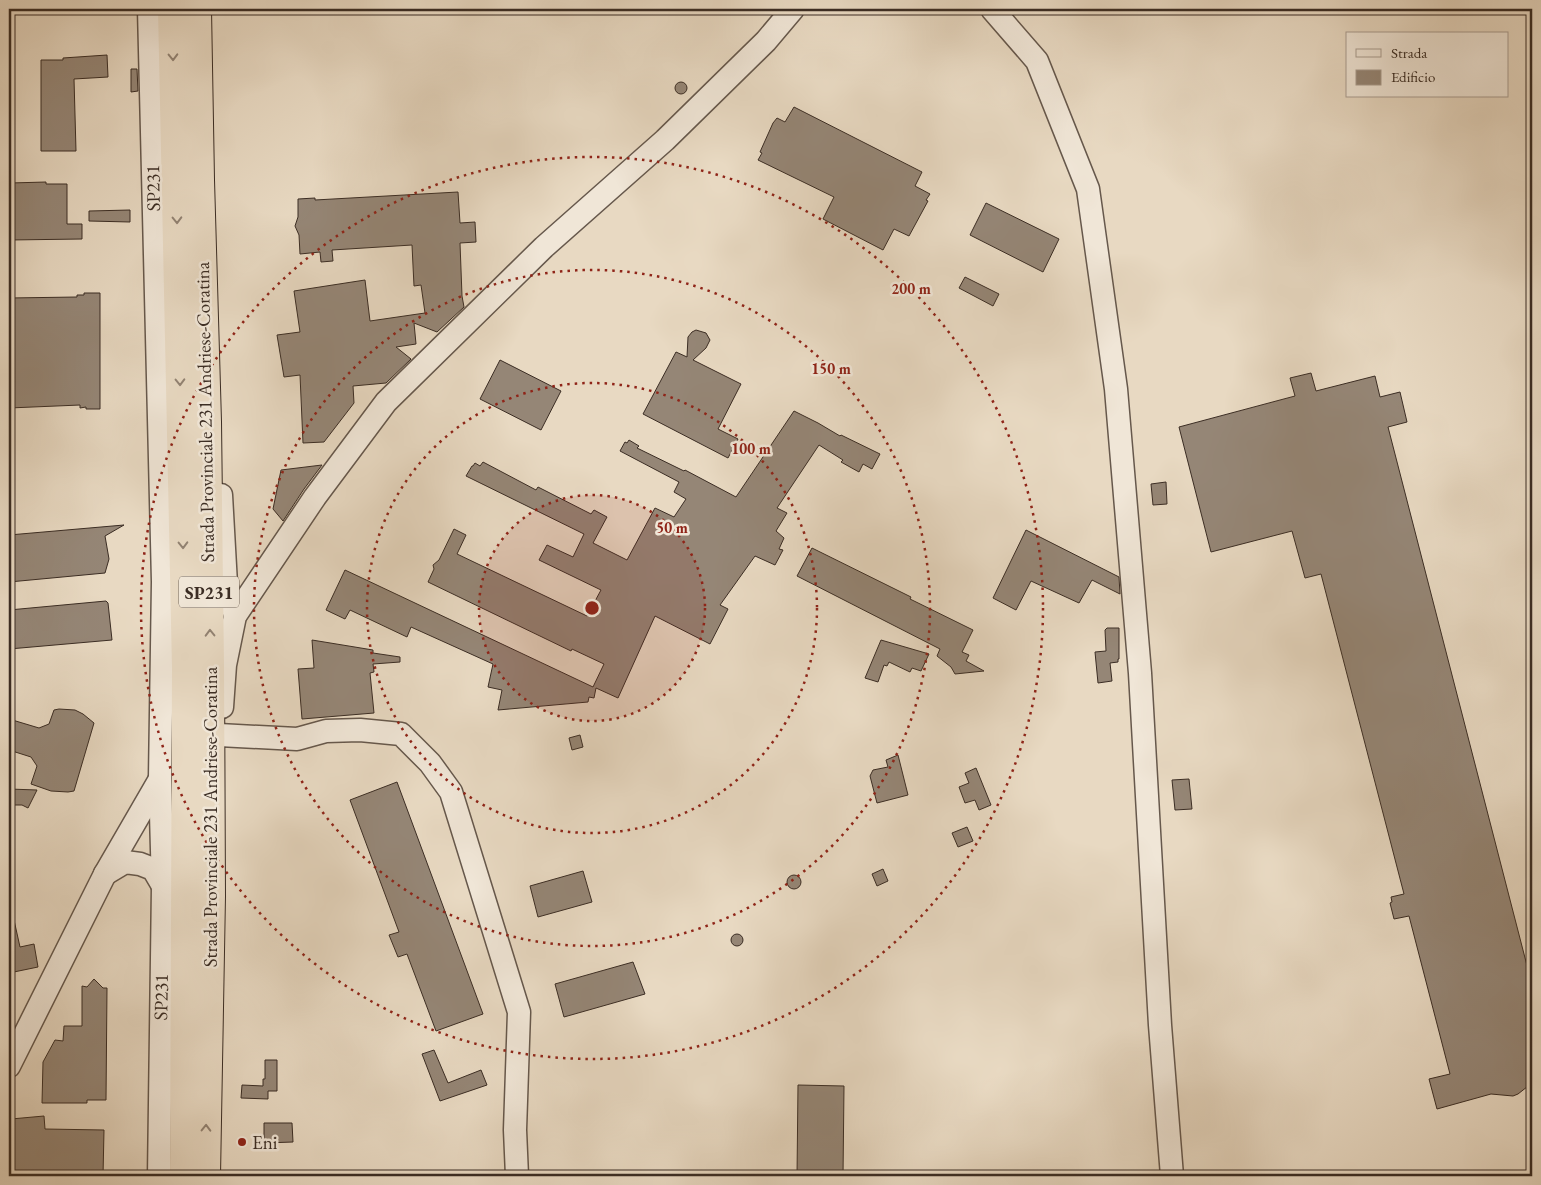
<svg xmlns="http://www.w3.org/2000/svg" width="1541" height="1185" font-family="'EB Garamond',serif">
  <rect width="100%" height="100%" fill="#e8d9c2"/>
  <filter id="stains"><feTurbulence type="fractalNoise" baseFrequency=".004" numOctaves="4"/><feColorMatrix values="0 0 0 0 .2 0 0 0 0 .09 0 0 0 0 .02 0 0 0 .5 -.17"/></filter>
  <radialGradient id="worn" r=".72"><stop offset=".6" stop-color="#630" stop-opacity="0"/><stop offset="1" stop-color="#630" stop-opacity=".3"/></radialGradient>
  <g fill="#958676" stroke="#3b2d24">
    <path d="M107 55 108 77 74 79 76 151H41V60H63V58Z"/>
    <path d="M131 69H137L138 91 131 92Z"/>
    <circle cx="681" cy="88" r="6"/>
    <path d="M794 107 922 172 915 186 930 194 926 200 928 201 909 236 894 229 883 250 823 219 834 197 758 160 762 153 760 152 773 123 777 118 785 122Z"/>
    <path d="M46 182V184H67V224H82V239L9 240V208H11L10 183Z"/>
    <path d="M458 192 460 223 475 222 476 242 460 243 462 296 464 307 437 332 414 323 416 344 396 347 411 359 386 383 353 386 354 403 324 442 303 443 300 375 284 377 277 335 300 332 294 291 365 280 370 321 425 313 421 285 414 286 412 245 332 250 333 261 321 262 320 252 300 254 299 235 295 226 298 217V199L315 198V200Z"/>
    <path d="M986 203 1059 239 1043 272 970 235Z"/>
    <path d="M130 210V222L89 221V211Z"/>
    <path d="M965 277 999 294 993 306 959 288Z"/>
    <path d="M84 293H100V409H86V407L80 408V405L9 408V298L77 297V295H84Z"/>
    <path d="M696 330 706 333 710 340 706 348 693 360 741 384 718 429 738 439 728 458 643 414 676 352 687 357 688 337 692 332Z"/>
    <path d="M500 360 561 391 541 430 480 399Z"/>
    <path d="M1311 373 1316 391 1375 376 1380 397 1400 392 1407 422 1388 427 1532 985V1083L1518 1094 1513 1096 1491 1094 1437 1109 1429 1079 1450 1074 1409 916 1394 919 1390 903 1392 902 1391 897 1404 894 1321 574 1305 578 1292 531 1211 552 1179 427 1295 396 1290 378Z"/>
    <path d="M794 411 818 423 840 436 841 435 880 454 872 469 863 464 859 472 841 462 843 460 819 445 777 508 787 513 776 531 784 538 779 549 783 550 775 565 755 556 720 605 728 609 710 644 655 616 618 698 596 688 594 698 589 697 588 702 498 710 502 690 488 687 493 664 411 627 407 637 350 610 345 619 326 610 345 570 593 687 604 664 572 649 571 651 428 582 434 569 433 565 439 560 454 529 466 535 457 554 587 616 601 590 539 560 547 545 573 557 584 534 466 476 472 466H473L475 463 480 466 483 462 536 490 538 487 591 514 594 510 607 517 593 543 627 560 655 508 674 517 686 499 674 492 679 482 620 451 625 442 627 443 629 440 639 446 637 448 684 471 685 470 736 497Z"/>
    <path d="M322 465 304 489 283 521 273 509 281 470Z"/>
    <path d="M1166 482 1167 504 1153 505 1151 484Z"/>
    <path d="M124 525 105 536 109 559 105 573 9 582V535Z"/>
    <path d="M1026 530 1119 577 1120 594 1092 580 1079 603 1031 581 1016 610 993 598Z"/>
    <path d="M812 548 911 597 910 599 973 630 962 652 969 655 966 661 984 671 955 674 951 667 937 656 940 649 797 576Z"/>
    <path d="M106 601 108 603 112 640 9 649V610Z"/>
    <path d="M1107 628H1119V659H1118V662L1110 663 1112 681 1098 683 1095 652 1106 651 1105 630Z"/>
    <path d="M312 640 373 650V653L400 657V662L373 664 374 672 370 673 374 713 302 719 298 669 314 668Z"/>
    <path d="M881 640 929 654 921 671 912 668 910 672 889 662 887 666 884 665 878 682 865 678Z"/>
    <path d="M59 709 75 710 83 714 94 723 74 791 68 792 51 791 31 784 37 766 31 757 9 750V719L39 728 49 724 54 710Z"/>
    <path d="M580 735 583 747 572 750 569 738Z"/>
    <path d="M898 755 908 795 877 803 870 776 873 770 888 767 886 760Z"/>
    <path d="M976 768 991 805 979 810 975 800 965 803 959 787 969 783 965 773Z"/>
    <path d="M1189 779 1192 809 1175 810 1172 780Z"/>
    <path d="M397 782 483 1014 436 1031 407 954 398 957 389 935 399 932 350 800Z"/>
    <path d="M9 789 37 790 28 808 22 805H9Z"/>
    <path d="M967 827 973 841 958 847 952 833Z"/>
    <path d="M883 869 888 881 877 886 872 874Z"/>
    <path d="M583 871 592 902 538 917 530 886Z"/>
    <circle cx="794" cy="882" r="7"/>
    <path d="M9 920H14L20 947 34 944 38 967 9 973Z"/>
    <circle cx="737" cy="940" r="6"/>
    <path d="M633 962 645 994 564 1017 555 984Z"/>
    <path d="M94 979 103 988H107L106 1100H87V1103H42L43 1062 55 1040 63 1041 64 1026H82V986L87 987Z"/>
    <path d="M434 1050 448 1083 481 1070 487 1085 440 1101 422 1054Z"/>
    <path d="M265 1060H277V1091H268V1099L241 1098 242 1085 263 1086V1079H265Z"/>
    <path d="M798 1085 844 1086 843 1176H797Z"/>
    <path d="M44 1116 45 1129 104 1130 103 1176H9V1150H14L11 1119Z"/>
    <path d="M264 1123H292L293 1142 264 1143Z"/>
  </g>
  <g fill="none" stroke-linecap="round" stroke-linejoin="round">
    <g stroke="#66584c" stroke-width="25">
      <g id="minor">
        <path d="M149 9 163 582 160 778 163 886 159 1176"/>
        <path d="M992 9 1037 61 1088 189 1116 389 1140 673 1160 1025 1172 1176"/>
        <path d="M221 495 226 584 235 616"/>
        <path d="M222 707 225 665 235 616 315 497 386 402 544 247 665 140 766 41 793 9"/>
        <path d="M219 735 297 739 326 731 360 730 401 734 430 763 451 792 519 1012 515 1130 517 1176"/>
        <path d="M105 874 125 862 140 864 153 869 163 886"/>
        <path d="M9 1066 105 874 160 779"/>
      </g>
    </g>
    <g stroke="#3b2d24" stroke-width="30">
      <g id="highway">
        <path d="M172 9 186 668 184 1176"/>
        <path d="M197 9 200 180 207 422 210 666 211 896 206 1176"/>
      </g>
    </g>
    <use href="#minor" stroke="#f0e6d7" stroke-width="22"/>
    <use href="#highway" stroke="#e8d9c2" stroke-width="28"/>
  </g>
  <defs><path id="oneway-chevron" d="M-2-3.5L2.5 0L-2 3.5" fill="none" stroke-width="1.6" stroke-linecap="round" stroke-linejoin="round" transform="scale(1.25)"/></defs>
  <g stroke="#928373">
    <use href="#oneway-chevron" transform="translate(173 57) rotate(89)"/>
    <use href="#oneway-chevron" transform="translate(177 220) rotate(89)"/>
    <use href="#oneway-chevron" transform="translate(180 382) rotate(89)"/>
    <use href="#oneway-chevron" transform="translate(183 545) rotate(89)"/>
    <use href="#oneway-chevron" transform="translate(210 633) rotate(-91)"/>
    <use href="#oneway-chevron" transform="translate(206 1128) rotate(-89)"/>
  </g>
  <circle cx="592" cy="608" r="113" fill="#8f2418" fill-opacity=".12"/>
  <g fill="none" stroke="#8f2418" stroke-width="2.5" stroke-dasharray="2.5 5">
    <circle cx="592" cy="608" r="113"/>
    <circle cx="592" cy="608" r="225"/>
    <circle cx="592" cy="608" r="338"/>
    <circle cx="592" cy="608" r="451"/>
  </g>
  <circle fill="#8f2418" stroke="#f0e6d7" stroke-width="2" cx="242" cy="1142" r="5"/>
  <g text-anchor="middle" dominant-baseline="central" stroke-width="5" stroke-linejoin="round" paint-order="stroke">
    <rect fill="#f0e6d7" stroke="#71645a" stroke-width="1" x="179" y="576.5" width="60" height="31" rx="4"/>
    <g font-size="18" font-weight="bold" fill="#3b2d24">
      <text x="209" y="592">SP231</text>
    </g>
    <g font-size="19" fill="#3b2d24" stroke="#f0e6d7">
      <text transform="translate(153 188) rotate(-91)">SP231</text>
      <text transform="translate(205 412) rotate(-91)">Strada Provinciale 231 Andriese-Coratina</text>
      <text transform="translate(210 817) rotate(-90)">Strada Provinciale 231 Andriese-Coratina</text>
      <text transform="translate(161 997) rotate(-89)">SP231</text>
    </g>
    <g font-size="19" fill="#3b2d24" stroke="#f0e6d7" text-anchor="start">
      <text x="252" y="1142">Eni</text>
    </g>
  </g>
  <circle cx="592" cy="608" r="8" fill="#8f2418" stroke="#f0e6d7" stroke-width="2.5"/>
  <g font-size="15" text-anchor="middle" font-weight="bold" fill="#8f2418" stroke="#f0e6d7" stroke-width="5" stroke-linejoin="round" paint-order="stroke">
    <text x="911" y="294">200 m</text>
    <text x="831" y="374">150 m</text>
    <text x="751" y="454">100 m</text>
    <text x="672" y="533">50 m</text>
  </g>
  <rect width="1541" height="1185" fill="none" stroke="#e8d9c2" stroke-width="30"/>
  <rect x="10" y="10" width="1521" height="1165" fill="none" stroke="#3b2d24" stroke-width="2.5"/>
  <rect x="15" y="15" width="1511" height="1155" fill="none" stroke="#3b2d24"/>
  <rect x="1346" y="32" width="162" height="65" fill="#f0e6d7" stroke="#a89c8f"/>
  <rect x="1356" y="49" width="25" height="8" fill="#f0e6d7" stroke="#a89c8f"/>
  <text x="1391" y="58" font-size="15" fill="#3b2d24">Strada</text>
  <rect x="1356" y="70" width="25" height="15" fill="#958676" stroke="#a89c8f"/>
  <text x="1391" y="82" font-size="15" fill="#3b2d24">Edificio</text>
  <rect width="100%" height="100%" filter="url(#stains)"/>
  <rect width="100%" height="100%" fill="url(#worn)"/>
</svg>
